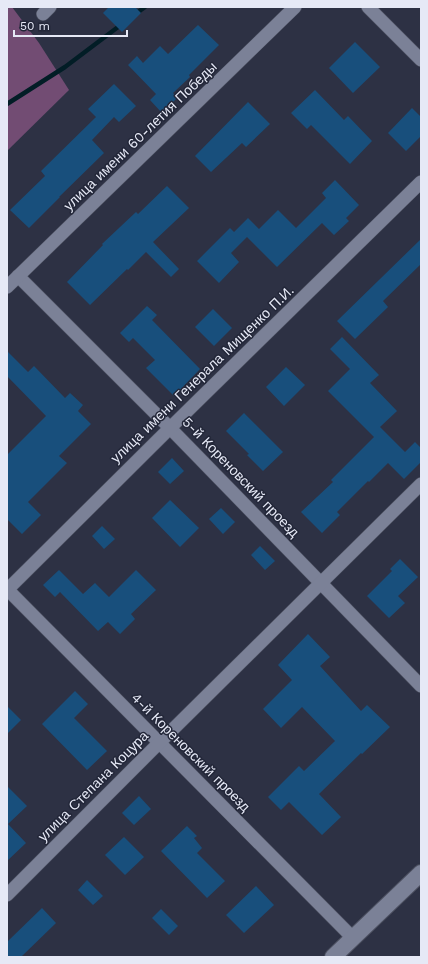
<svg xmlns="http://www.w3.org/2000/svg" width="428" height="964" font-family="'Work Sans',sans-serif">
  <rect width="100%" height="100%" fill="#2d3144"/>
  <path fill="#724c73" d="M7 7H12L39 43 69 90 7 151Z"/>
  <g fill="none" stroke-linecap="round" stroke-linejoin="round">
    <g stroke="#021d26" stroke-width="4.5">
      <path d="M134 15 145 7"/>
      <path d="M7 104 65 67 122 24"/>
    </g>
  </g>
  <g fill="#184f7c">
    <path d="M109 7H135L141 13 122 32 103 13Z"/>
    <path d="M198 25 219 45 189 75 190 77 173 93 177 98 162 113 150 100 156 94 128 65 137 56 143 63 160 46 168 54Z"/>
    <path d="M355 42 380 67 353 93 329 68Z"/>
    <path d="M114 84 136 106 119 122 114 117 92 140 104 153 59 197H60L29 228 10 210 45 176 41 171 96 117 88 109Z"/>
    <path d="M315 90 344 120 348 116 372 141 350 164 311 125 307 129 291 113Z"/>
    <path d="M248 102 270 124 246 147 242 143 211 172 195 156Z"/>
    <path d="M412 108 421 117V136L406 151 388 133Z"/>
    <path d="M335 180 359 205 346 218 349 221 334 235 322 223 277 267 247 237 231 253 239 262 219 283 197 261 230 228 234 232 248 218 259 229 278 210 296 228 326 198 322 193Z"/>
    <path d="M167 186 189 208 153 242 179 269 171 277 146 252 128 270 127 269 90 305 67 282 103 245 102 244 136 212 138 214Z"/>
    <path d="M421 239V264L383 301 388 307 355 339 337 321Z"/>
    <path d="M147 306 157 315 152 320 200 369 174 396 146 368 155 360 133 338 129 342 120 333Z"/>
    <path d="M213 309 232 328 214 346 195 327Z"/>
    <path d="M342 337 379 375 370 383 397 411 380 427 405 452 415 442 421 448V462L404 479 388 463 369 482 368 481 337 512 340 515 322 533 301 512 333 482 331 480 374 437 328 391 350 369 330 349Z"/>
    <path d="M7 351 28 372 34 366 65 398 70 393 83 405 78 411 91 424 59 456 67 463 28 502 41 515 22 534 7 519V455L46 416 7 376Z"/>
    <path d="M286 367 305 385 284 406 266 387Z"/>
    <path d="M244 413 283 452 263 471 247 455 249 454 226 431Z"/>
    <path d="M172 458 184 471 170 484 158 472Z"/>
    <path d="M170 500 199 528 180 547 152 518Z"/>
    <path d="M221 508 235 522 223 534 209 519Z"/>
    <path d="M102 526 115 539 104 549 92 536Z"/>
    <path d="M260 546 275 561 265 570 251 555Z"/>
    <path d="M400 559 418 577 398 596 405 603 389 618 367 596 392 571 390 569Z"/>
    <path d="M59 570 83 594 95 583 109 597 136 570 156 590 131 614 135 619 120 634 108 622 98 631 60 592 55 597 43 585Z"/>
    <path d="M308 634 330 657 320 666 361 711 367 705 390 727 362 754 361 753 319 794 341 817 322 835 289 802 281 810 268 797 299 766 304 771 335 741 302 707 281 728 263 709 292 680 278 665Z"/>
    <path d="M75 691 88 704 74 718 107 751 87 770 42 724Z"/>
    <path d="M7 706 21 720 7 734Z"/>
    <path d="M7 786 27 806 8 824 26 843 7 861Z"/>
    <path d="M139 796 151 809 134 825 122 813Z"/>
    <path d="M187 826 197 836 194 838 202 848 197 853 225 881 207 898 161 851Z"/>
    <path d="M124 837 144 857 125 875 105 855Z"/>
    <path d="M87 880 103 896 93 905 78 890Z"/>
    <path d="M256 886 274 905 244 933 226 915Z"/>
    <path d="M42 908 56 923 21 957H7V942Z"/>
    <path d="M161 909 178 926 169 935 152 918Z"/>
  </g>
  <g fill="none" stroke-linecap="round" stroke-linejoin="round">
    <g stroke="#4b4f5f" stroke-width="14">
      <g id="minor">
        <path d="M368 7 421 60"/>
        <path d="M43 14 50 7"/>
        <path d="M18 276 170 428 421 686"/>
        <path d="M7 287 295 7"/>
        <path d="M7 589 353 938"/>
        <path d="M7 590 170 428 421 182"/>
        <path d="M7 895 159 743 421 484"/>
      </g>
    </g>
    <g stroke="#4b4f5f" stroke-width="18">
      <path id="tertiary" d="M333 957 421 873"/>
    </g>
    <use href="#minor" stroke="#7b8197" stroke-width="13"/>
    <use href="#tertiary" stroke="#7b8197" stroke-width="16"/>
  </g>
  <g text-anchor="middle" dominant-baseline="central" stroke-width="3" stroke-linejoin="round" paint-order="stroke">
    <g font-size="14" fill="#e6e9f6" stroke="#232739">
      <text transform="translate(140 136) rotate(-44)">улица имени 60-летия Победы</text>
      <text transform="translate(202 374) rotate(-44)">улица имени Генерала Мищенко П.И.</text>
      <text transform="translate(241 477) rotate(46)">5-й Кореновский проезд</text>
      <text transform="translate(191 752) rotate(45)">4-й Кореновский проезд</text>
      <text transform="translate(93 786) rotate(-45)">улица Степана Коцура</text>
    </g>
  </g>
  <rect width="428" height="964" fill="none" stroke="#e6e9f6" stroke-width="16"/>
  <path d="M14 30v6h113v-6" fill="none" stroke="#e6e9f6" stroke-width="2"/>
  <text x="20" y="30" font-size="12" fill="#e6e9f6" stroke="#232739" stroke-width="3" paint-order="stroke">50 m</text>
</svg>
